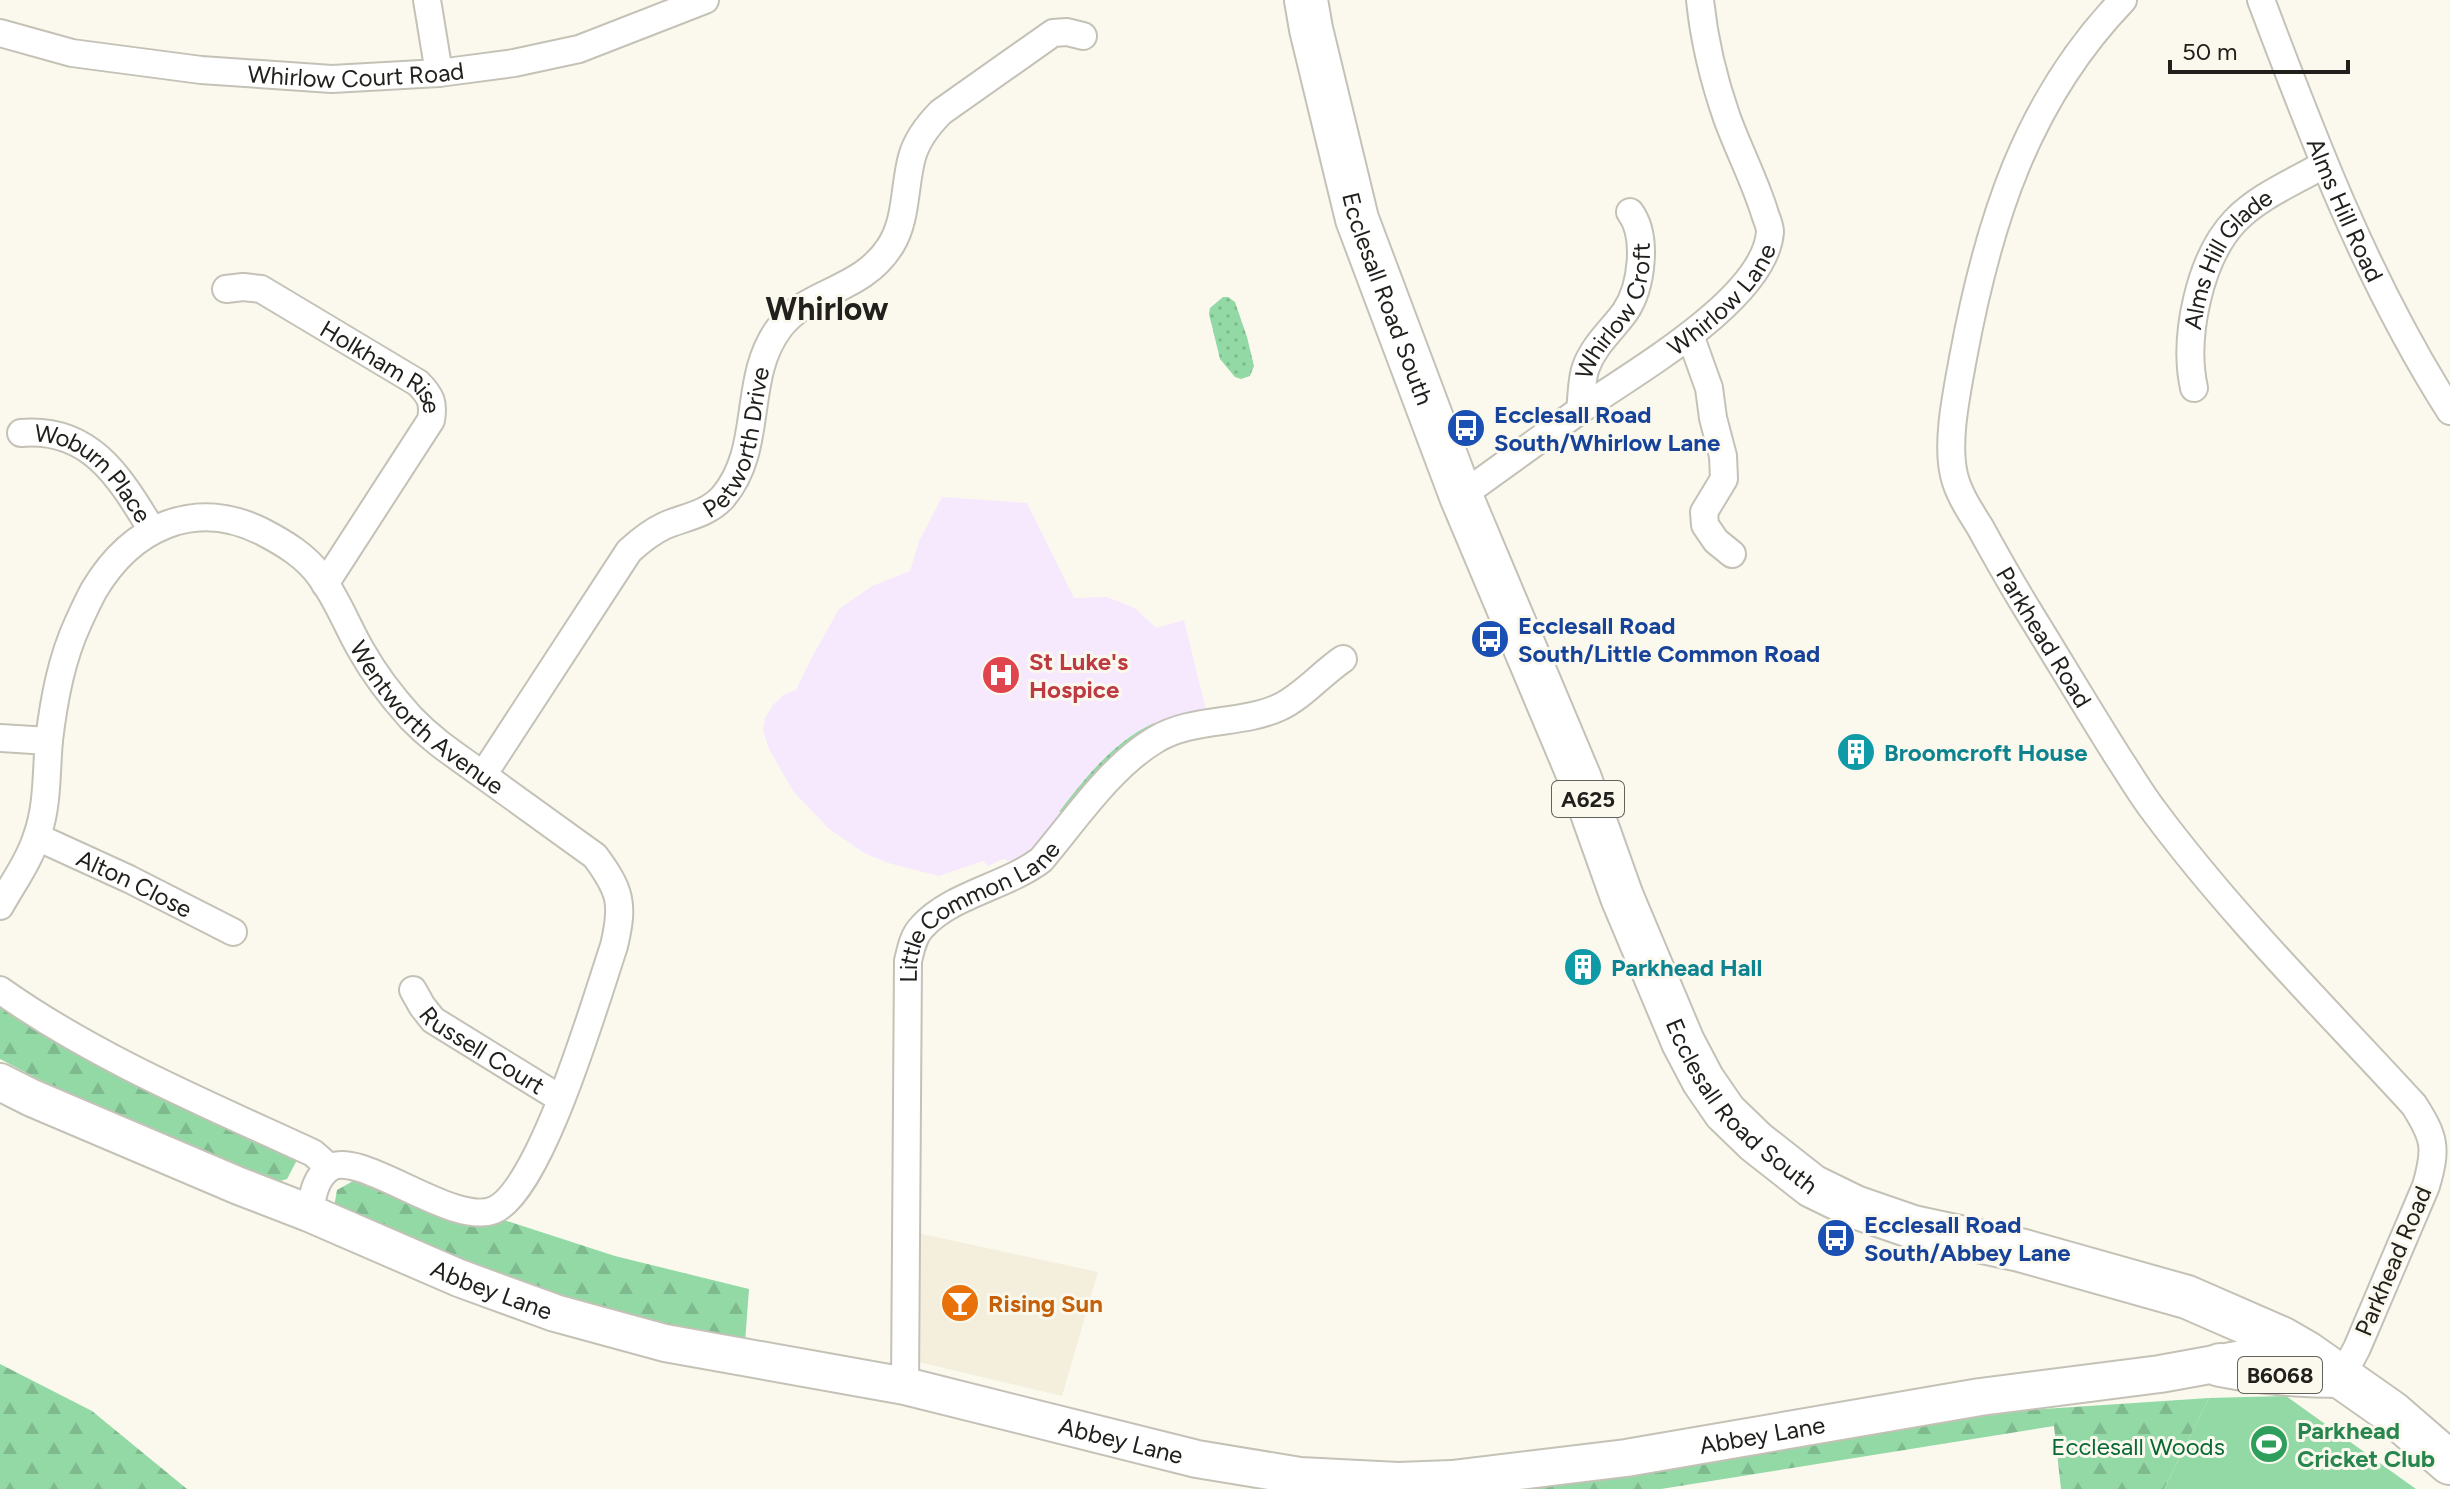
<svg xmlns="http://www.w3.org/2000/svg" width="2450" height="1489" font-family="Figtree,sans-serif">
  <defs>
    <pattern id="grass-dots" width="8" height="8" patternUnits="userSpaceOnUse" patternTransform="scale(2)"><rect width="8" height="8" fill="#92d9a5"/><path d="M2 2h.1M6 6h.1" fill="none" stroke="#7eba8d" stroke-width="1.8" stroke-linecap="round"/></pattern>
    <pattern id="forest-firs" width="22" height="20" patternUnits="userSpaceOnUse" patternTransform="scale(2)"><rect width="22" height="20" fill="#92d9a5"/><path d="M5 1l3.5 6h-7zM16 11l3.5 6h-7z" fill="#7eba8d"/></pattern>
  </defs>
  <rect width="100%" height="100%" fill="#fbf9ee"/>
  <path fill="#f3efdc" d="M913 1232 1098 1272 1062 1396 910 1360Z"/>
  <path fill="#f6e9fd" d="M942 497 1027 503 1074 598 1107 597 1135 608 1156 628 1184 620 1208 718 1160 731 1022 865 1003 859 988 866 983 861 939 876 888 863 864 853 828 828 793 791 769 749 763 731 765 718 773 705 783 695 796 690 811 659 839 609 872 586 910 571 919 541Z"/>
  <g fill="url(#grass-dots)">
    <path d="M1223 297H1228L1235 302 1247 337 1254 366 1250 376 1241 379 1235 377 1220 359 1209 314 1210 308Z"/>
    <path d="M1154 723 1148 735 1073 809 1059 812C1086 777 1113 742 1154 723Z"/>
  </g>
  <g fill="url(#forest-firs)">
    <path d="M0 1006 14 1016 174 1101 297 1160 287 1179 273 1183 50 1085 0 1059Z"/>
    <path d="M355 1180 498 1218 615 1256 749 1289 745 1343 617 1319 515 1285 334 1207 337 1190Z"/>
    <path d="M0 1364 92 1411 187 1489H0Z"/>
    <path d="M2209 1398 2164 1489H2061L2054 1426 1661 1489H1524L1922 1417Z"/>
  </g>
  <path fill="#92d9a5" d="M2286 1396 2416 1489H2164L2209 1398Z"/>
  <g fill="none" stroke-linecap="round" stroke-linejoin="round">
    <g stroke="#c4c2b7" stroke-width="30">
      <g id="minor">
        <path d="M427 0 439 73"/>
        <path id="s1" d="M2123 0C2026 101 1988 223 1963 358 1957 392 1946 441 1954 475 1958 493 1970 511 1980 527 1997 558 2014 588 2032 617 2061 664 2089 711 2118 757 2130 775 2141 794 2154 811 2232 916 2326 1009 2414 1105 2435 1138 2437 1148 2426 1186L2357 1348 2342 1376"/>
        <path id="s2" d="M2261 0C2315 143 2367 281 2450 411"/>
        <path id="s3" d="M0 33 72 53 201 70 332 79 439 73 514 63 579 49 705 0"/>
        <path id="s4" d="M226 289 243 287 261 289 418 383C431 396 434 403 431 420L325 584"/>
        <path d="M1690 335 1709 388 1713 418 1723 456 1724 479 1704 512 1705 525 1716 541 1732 554"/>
        <path id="s5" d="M2194 388C2183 338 2199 259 2235 221 2259 196 2294 182 2323 165"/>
        <path id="s6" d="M1580 410C1582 397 1581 380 1586 367 1594 345 1612 330 1625 312 1642 287 1648 236 1630 212"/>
        <path id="s7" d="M21 433C91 427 120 478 152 530"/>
        <path id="s8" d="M1461 496C1500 468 1540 439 1579 411 1631 374 1765 300 1770 232 1770 226 1767 220 1765 214 1755 181 1739 151 1727 118 1714 81 1704 39 1700 0"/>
        <path d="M0 738 49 741"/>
        <path id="s9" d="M483 775 629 551C640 541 651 532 664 526 684 517 707 515 723 497 765 447 741 378 780 327 808 290 862 292 891 245 907 219 904 186 912 157 917 139 928 125 941 112L1053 33 1067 32 1083 36"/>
        <path id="s10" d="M37 837 129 879 233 932"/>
        <path id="s11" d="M0 906C13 883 29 861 37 836 48 805 46 773 49 740 54 700 61 660 78 623 83 612 88 601 94 590 131 528 194 497 263 532 284 543 306 556 320 576 337 598 347 626 361 650 375 675 392 697 411 718 435 743 460 758 487 778 523 804 559 830 595 856 621 891 624 904 614 946 596 999 541 1190 494 1210 452 1228 357 1146 328 1169 314 1180 313 1197 309 1213"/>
        <path d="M0 990C96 1058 207 1104 313 1153L329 1167"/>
        <path id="s12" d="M413 990 422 1006 433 1020 561 1099"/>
        <path id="s13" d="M905 1386 908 961C911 949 913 936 922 927 950 895 1007 886 1041 860 1075 820 1110 767 1155 740 1192 717 1242 725 1280 707 1303 696 1321 674 1343 659"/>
      </g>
    </g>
    <g stroke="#c4c2b7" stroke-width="40">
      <g id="secondary">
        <path id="s14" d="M0 1082 32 1098 239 1186 309 1213 459 1278 555 1313 665 1343 905 1386 1197 1459 1300 1476 1398 1481 1452 1479 1626 1458 1980 1397 2160 1374 2248 1358"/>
      </g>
    </g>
    <g stroke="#c4c2b7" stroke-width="46">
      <g id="primary">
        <path id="s15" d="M1306 0 1311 29 1357 219 1461 496 1580 779 1622 897 1683 1042 1703 1080 1725 1112 1756 1142 1812 1186 1855 1207 1913 1227 2020 1250 2187 1297 2281 1338 2307 1353 2391 1412 2450 1463"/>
        <path d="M2220 1365C2261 1373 2300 1376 2342 1376"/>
      </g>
    </g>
    <use href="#minor" stroke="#fff" stroke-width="26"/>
    <use href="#secondary" stroke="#fff" stroke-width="36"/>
    <use href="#primary" stroke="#fff" stroke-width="42"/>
  </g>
  <defs>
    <g id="bus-disc" transform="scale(2)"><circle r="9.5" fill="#1a4fb4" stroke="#fbf9ee"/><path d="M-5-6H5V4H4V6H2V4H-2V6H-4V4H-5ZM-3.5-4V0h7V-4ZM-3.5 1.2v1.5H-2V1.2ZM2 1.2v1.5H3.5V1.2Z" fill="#fff"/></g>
    <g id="hospital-disc" transform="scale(2)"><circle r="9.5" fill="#e0444e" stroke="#fbf9ee"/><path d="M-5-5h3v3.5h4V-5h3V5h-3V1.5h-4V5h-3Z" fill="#fff"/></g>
    <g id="building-disc" transform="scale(2)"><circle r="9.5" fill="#0f9aa8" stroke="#fbf9ee"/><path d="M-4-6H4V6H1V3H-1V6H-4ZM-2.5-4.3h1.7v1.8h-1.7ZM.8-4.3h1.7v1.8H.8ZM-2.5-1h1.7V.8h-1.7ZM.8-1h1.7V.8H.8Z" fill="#fff"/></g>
    <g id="bar-disc" transform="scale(2)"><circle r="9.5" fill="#e8710a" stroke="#fbf9ee"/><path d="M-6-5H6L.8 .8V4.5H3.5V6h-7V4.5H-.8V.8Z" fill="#fff"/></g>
    <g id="stadium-disc" transform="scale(2)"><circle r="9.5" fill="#2e9e5b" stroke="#fbf9ee"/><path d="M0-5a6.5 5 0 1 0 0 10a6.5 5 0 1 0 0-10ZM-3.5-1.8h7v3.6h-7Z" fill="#fff"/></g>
  </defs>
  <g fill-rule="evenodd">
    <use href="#bus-disc" x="1466" y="428"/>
    <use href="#bus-disc" x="1490" y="639"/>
    <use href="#hospital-disc" x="1001" y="675"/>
    <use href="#building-disc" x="1856" y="752"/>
    <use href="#building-disc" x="1583" y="967"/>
    <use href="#bus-disc" x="1836" y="1238"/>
    <use href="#bar-disc" x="960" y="1303"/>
    <use href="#stadium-disc" x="2269" y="1444"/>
  </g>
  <g text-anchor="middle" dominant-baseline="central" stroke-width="6" stroke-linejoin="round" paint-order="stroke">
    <g fill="#fbf9ee" stroke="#62615b" stroke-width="2">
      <rect x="1552" y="781" width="72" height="36" rx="6"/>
      <rect x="2238" y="1357" width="84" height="36" rx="6"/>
    </g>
    <g font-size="22" font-weight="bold" fill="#21201c">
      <text x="1588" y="799">A625</text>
      <text x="2280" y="1375">B6068</text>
    </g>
    <g font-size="24" fill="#21201c" stroke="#fbf9ee">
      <text stroke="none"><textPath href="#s3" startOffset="360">Whirlow Court Road</textPath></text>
      <text stroke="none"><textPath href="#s2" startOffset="226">Alms Hill Road</textPath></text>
      <text stroke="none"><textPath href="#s5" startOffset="140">Alms Hill Glade</textPath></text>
      <text stroke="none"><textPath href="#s8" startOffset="328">Whirlow Lane</textPath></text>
      <text stroke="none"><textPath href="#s15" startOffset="310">Ecclesall Road South</textPath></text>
      <text stroke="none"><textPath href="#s6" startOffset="108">Whirlow Croft</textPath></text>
      <text stroke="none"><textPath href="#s4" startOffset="180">Holkham Rise</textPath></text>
      <text stroke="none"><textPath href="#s9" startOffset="434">Petworth Drive</textPath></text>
      <text stroke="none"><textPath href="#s7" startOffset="88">Woburn Place</textPath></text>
      <text stroke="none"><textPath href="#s1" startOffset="702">Parkhead Road</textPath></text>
      <text stroke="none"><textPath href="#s11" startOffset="786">Wentworth Avenue</textPath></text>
      <text stroke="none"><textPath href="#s10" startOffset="108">Alton Close</textPath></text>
      <text stroke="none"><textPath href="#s13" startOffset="512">Little Common Lane</textPath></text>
      <text stroke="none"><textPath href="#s12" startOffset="94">Russell Court</textPath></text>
      <text stroke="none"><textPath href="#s15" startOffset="1198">Ecclesall Road South</textPath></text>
      <text transform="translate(2393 1261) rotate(-67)">Parkhead Road</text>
      <text stroke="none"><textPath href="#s14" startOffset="534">Abbey Lane</textPath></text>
      <text stroke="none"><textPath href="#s14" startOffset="1830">Abbey Lane</textPath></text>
      <text stroke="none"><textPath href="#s14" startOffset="1182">Abbey Lane</textPath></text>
    </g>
    <g font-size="24" font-weight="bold" fill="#164399" stroke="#fbf9ee" text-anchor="start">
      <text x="1494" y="414">Ecclesall Road<tspan x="1494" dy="28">South/Whirlow Lane</tspan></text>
      <text x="1518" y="625">Ecclesall Road<tspan x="1518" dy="28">South/Little Common Road</tspan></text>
      <text x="1864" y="1224">Ecclesall Road<tspan x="1864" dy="28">South/Abbey Lane</tspan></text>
    </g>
    <g font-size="24" font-weight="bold" fill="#be3a42" stroke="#fbf9ee" text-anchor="start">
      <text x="1029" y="661">St Luke's<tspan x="1029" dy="28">Hospice</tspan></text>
    </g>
    <g font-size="24" font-weight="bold" fill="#0d838f" stroke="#fbf9ee" text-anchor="start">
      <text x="1884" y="752">Broomcroft House</text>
      <text x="1611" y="967">Parkhead Hall</text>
    </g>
    <g font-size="24" font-weight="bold" fill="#c56008" stroke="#fbf9ee" text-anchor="start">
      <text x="988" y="1303">Rising Sun</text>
    </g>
    <g font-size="24" font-weight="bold" fill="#27864d" stroke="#fbf9ee" text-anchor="start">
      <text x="2297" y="1430">Parkhead<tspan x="2297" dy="28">Cricket Club</tspan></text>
    </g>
    <g font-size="24" fill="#096935" stroke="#fbf9ee">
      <text x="2138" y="1446">Ecclesall Woods</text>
    </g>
    <g font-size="32" font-weight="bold" fill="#21201c" stroke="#fbf9ee">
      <text x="827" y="309">Whirlow</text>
    </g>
  </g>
  <path d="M2170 60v12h178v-12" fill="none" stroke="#21201c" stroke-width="4"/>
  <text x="2182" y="60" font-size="24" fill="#21201c" stroke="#fbf9ee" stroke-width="6" paint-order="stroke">50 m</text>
</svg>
